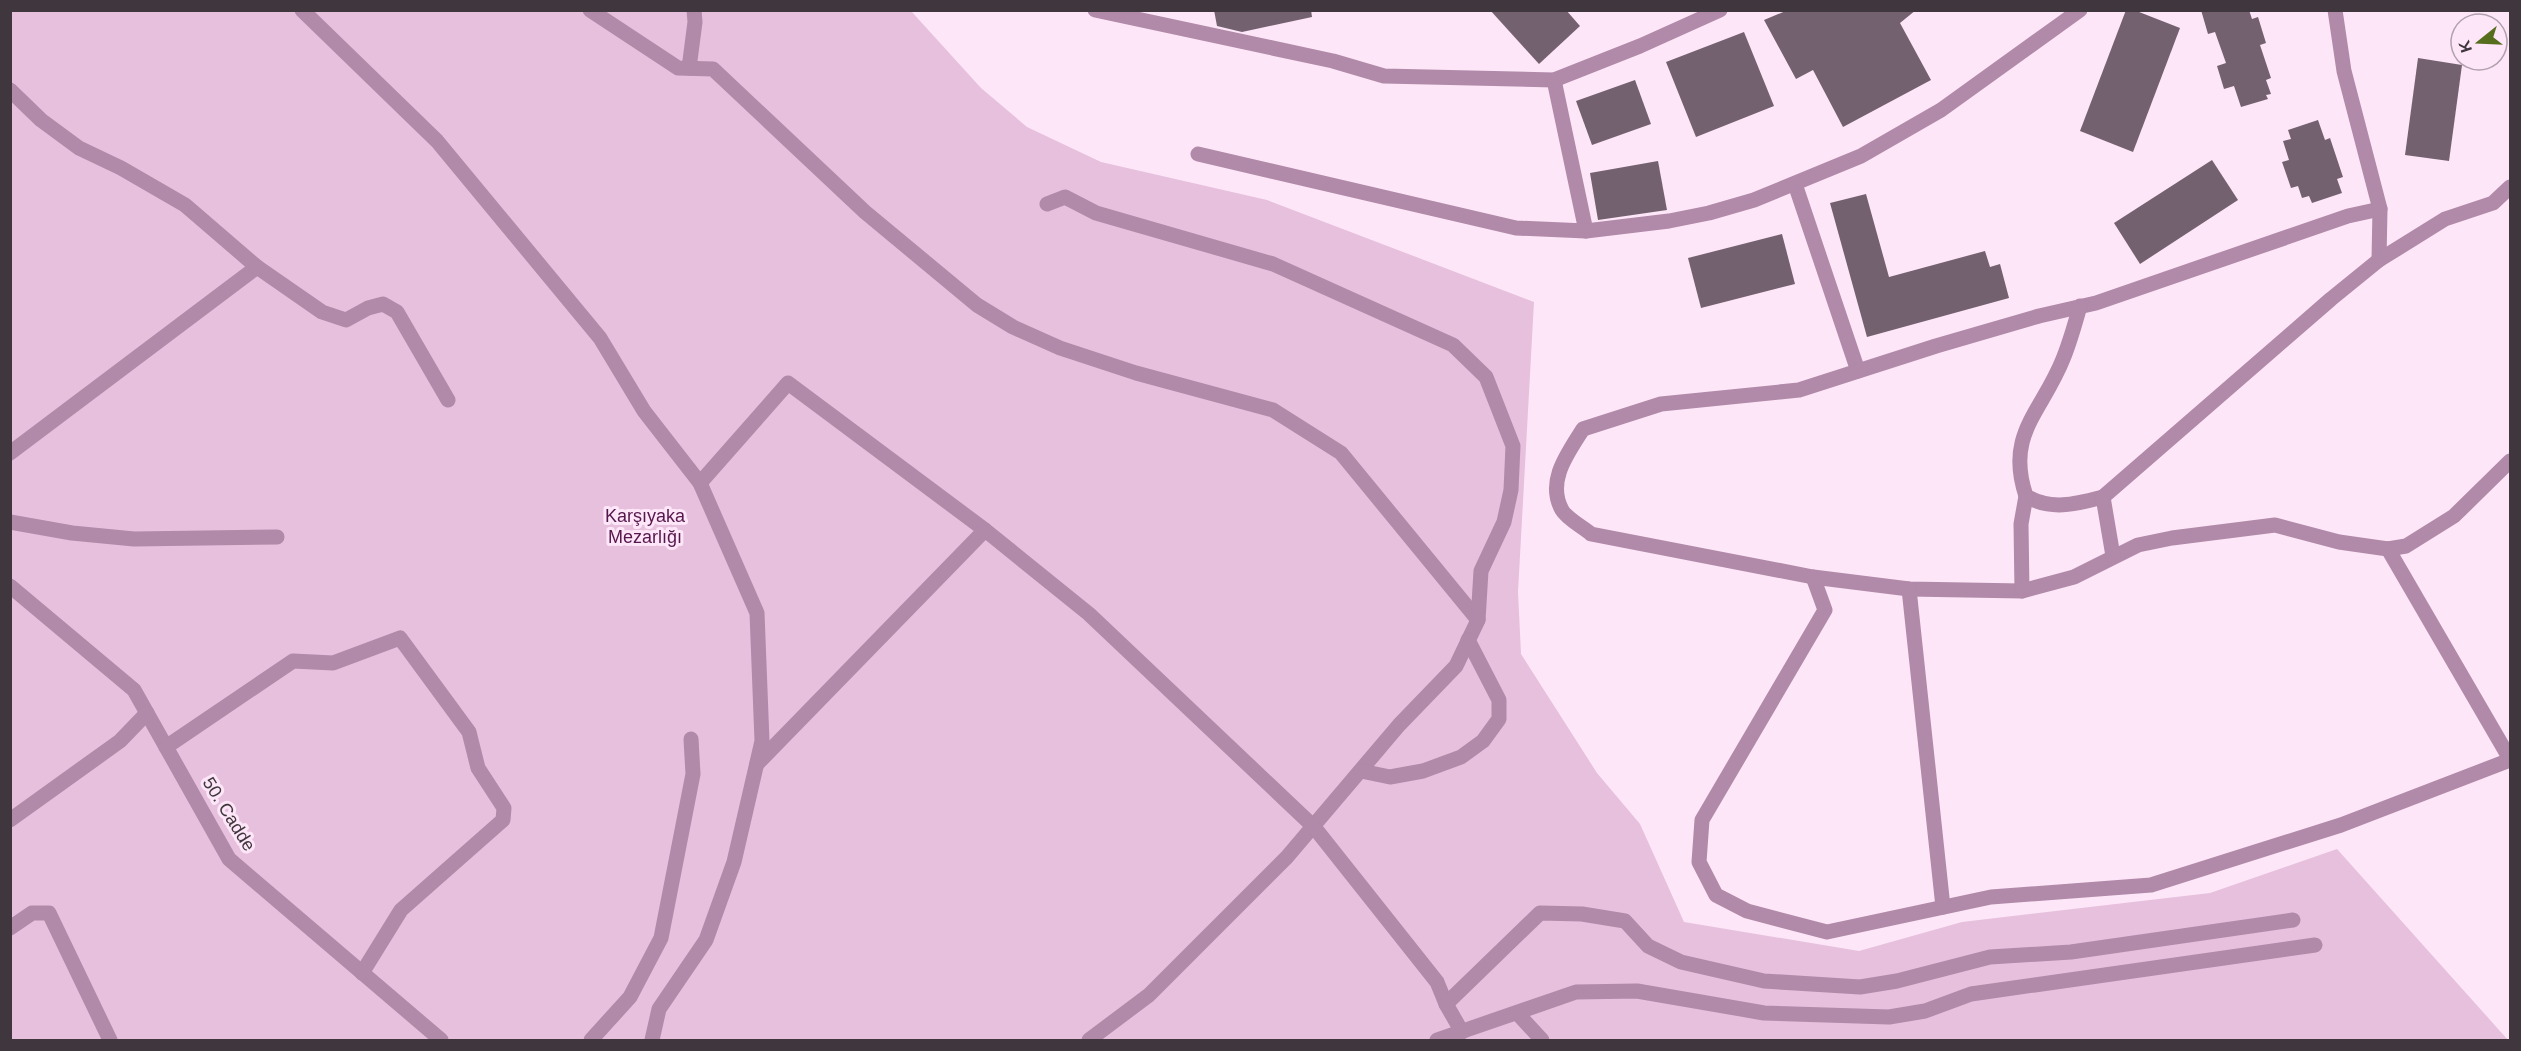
<svg xmlns="http://www.w3.org/2000/svg" width="2521" height="1051" font-family="Helvetica,sans-serif">
  <rect width="100%" height="100%" fill="#fde6f7"/>
  <path fill="#e6c0dd" d="M10 11H911L981 88 1027 127 1101 162 1267 200 1534 302 1518 592 1521 654 1597 773 1640 824 1684 922 1859 951 1962 922 2210 893 2337 849 2508 1040H11Z"/>
  <g fill="#746170">
    <path d="M1214 10H1311L1312 17 1242 32 1217 26Z"/>
    <path d="M1490 10H1566L1580 26 1539 64Z"/>
    <path d="M1788 10H1916L1900 23 1931 80 1843 127 1813 70 1796 79 1764 20Z"/>
    <path d="M2126 10H2134L2180 28 2133 152 2080 131Z"/>
    <path d="M2201 10H2249L2252 19 2258 17 2266 43 2260 45 2271 78 2266 80 2271 94 2266 95 2268 99 2241 107 2234 86 2224 89 2217 66 2226 63 2215 32 2208 34Z"/>
    <path d="M1744 32 1774 106 1696 137 1666 62Z"/>
    <path d="M2418 58 2462 65 2449 161 2405 155Z"/>
    <path d="M1635 80 1651 124 1592 145 1576 101Z"/>
    <path d="M2318 120 2325 140 2330 138 2343 177 2337 179 2342 193 2312 203 2309 196 2302 198 2298 186 2291 188 2282 162 2289 160 2283 141 2291 139 2288 130Z"/>
    <path d="M2212 160 2238 200 2140 264 2114 223Z"/>
    <path d="M1658 161 1667 210 1598 220 1590 173Z"/>
    <path d="M1866 194 1889 277 1985 251 1990 267 2000 264 2009 298 1867 337 1830 203Z"/>
    <path d="M1782 234 1795 284 1701 308 1688 258Z"/>
  </g>
  <g fill="none" stroke-linecap="round" stroke-linejoin="round">
    <g stroke="#b189a9" stroke-width="15">
      <path d="M302 10 437 141 600 338 644 411 700 483 757 613 762 741 734 862 706 940 659 1009 652 1040"/>
      <path d="M590 10 678 68 713 69 865 212 977 305 1013 327 1060 348 1136 373 1273 410 1341 453 1478 620 1456 666 1399 725 1287 857 1149 995 1089 1040"/>
      <path d="M1095 10 1333 61 1384 76 1554 80 1640 46 1720 10"/>
      <path d="M2335 10 2344 71 2380 209 2379 260"/>
      <path d="M689 68 695 22 694 10"/>
      <path d="M1554 80 1586 231"/>
      <path d="M10 90 41 120 79 148 121 168 185 205 257 267 10 453"/>
      <path d="M1198 154 1516 228 1586 231 1669 221 1709 213 1754 200 1861 156 1941 110 2080 10"/>
      <path d="M1795 184 1858 371"/>
      <path d="M1047 204 1065 197 1096 213 1273 264 1453 345 1486 377 1513 446 1511 490 1504 522 1481 571 1478 620"/>
      <path d="M2380 209 2348 216 2096 303 2039 316 1936 346 1799 390 1661 404 1583 429C1568 453 1546 481 1562 510 1567 519 1583 527 1591 534L1813 577 1909 589 2022 591 2074 577 2138 545 2172 538 2275 525 2339 542 2388 549 2406 546 2454 516 2510 461"/>
      <path d="M257 267 322 312 346 320 368 308 383 304 397 312 448 400"/>
      <path d="M2080 306C2075 324 2070 342 2063 359 2042 412 2005 434 2026 496 2051 511 2076 504 2103 497"/>
      <path d="M700 483 788 383 985 530 1089 614 1314 827 1437 982 1446 1004 1462 1032"/>
      <path d="M10 522 72 533 134 539 277 537"/>
      <path d="M2388 549 2510 759"/>
      <path d="M2113 556 2103 497 2331 299 2379 260 2445 219 2493 203 2510 187"/>
      <path d="M1813 577 1825 610 1702 820 1699 862 1716 895 1747 911 1827 932 1991 897 2151 885 2341 825 2510 760"/>
      <path d="M10 586 134 690 229 859 441 1040"/>
      <path d="M1909 589 1943 907"/>
      <path d="M2022 591 2021 524 2026 496"/>
      <path d="M166 747 293 661 333 663 400 638 469 732 478 768 504 808 503 820 401 910 362 973"/>
      <path d="M757 764 985 530"/>
      <path d="M1361 771 1390 777 1423 771 1461 757 1483 741 1499 719V700L1468 640"/>
      <path d="M10 820 120 741 147 713"/>
      <path d="M10 928 32 913H49L110 1040"/>
      <path d="M1446 1004 1540 913 1582 914 1625 921 1648 946 1681 962 1764 981 1860 987 1897 981 1990 957 2071 952 2293 920"/>
      <path d="M1517 1013 1542 1040"/>
      <path d="M591 1040 630 997 661 938 693 774 691 739"/>
      <path d="M1437 1040 1576 992 1637 991 1764 1013 1889 1017 1925 1011 1971 994 2315 945"/>
    </g>
  </g>
  <g text-anchor="middle" dominant-baseline="central" stroke-width="6" stroke-linejoin="round" paint-order="stroke">
    <g font-size="18" fill="#56174d" stroke="#fde6f7">
      <text x="645" y="516">Karşıyaka<tspan x="645" dy="21">Mezarlığı</tspan></text>
    </g>
    <g font-size="18" fill="#3f373d" stroke="#fde6f7">
      <text transform="translate(229 814) rotate(58)">50. Cadde</text>
    </g>
  </g>
  <rect width="2521" height="1051" fill="none" stroke="#3f373d" stroke-width="24"/>
  <g transform="translate(2479 42) rotate(252)"><circle r="28" fill="#fde6f7" stroke="#b1a0ad" stroke-width="1.5"/>
  <path d="M0-4.5L10 22L0 15L-10 22Z" fill="#576d1e"/>
  <text y="-9" font-size="16" font-weight="bold" text-anchor="middle" fill="#3f373d">K</text>
  </g>
</svg>
